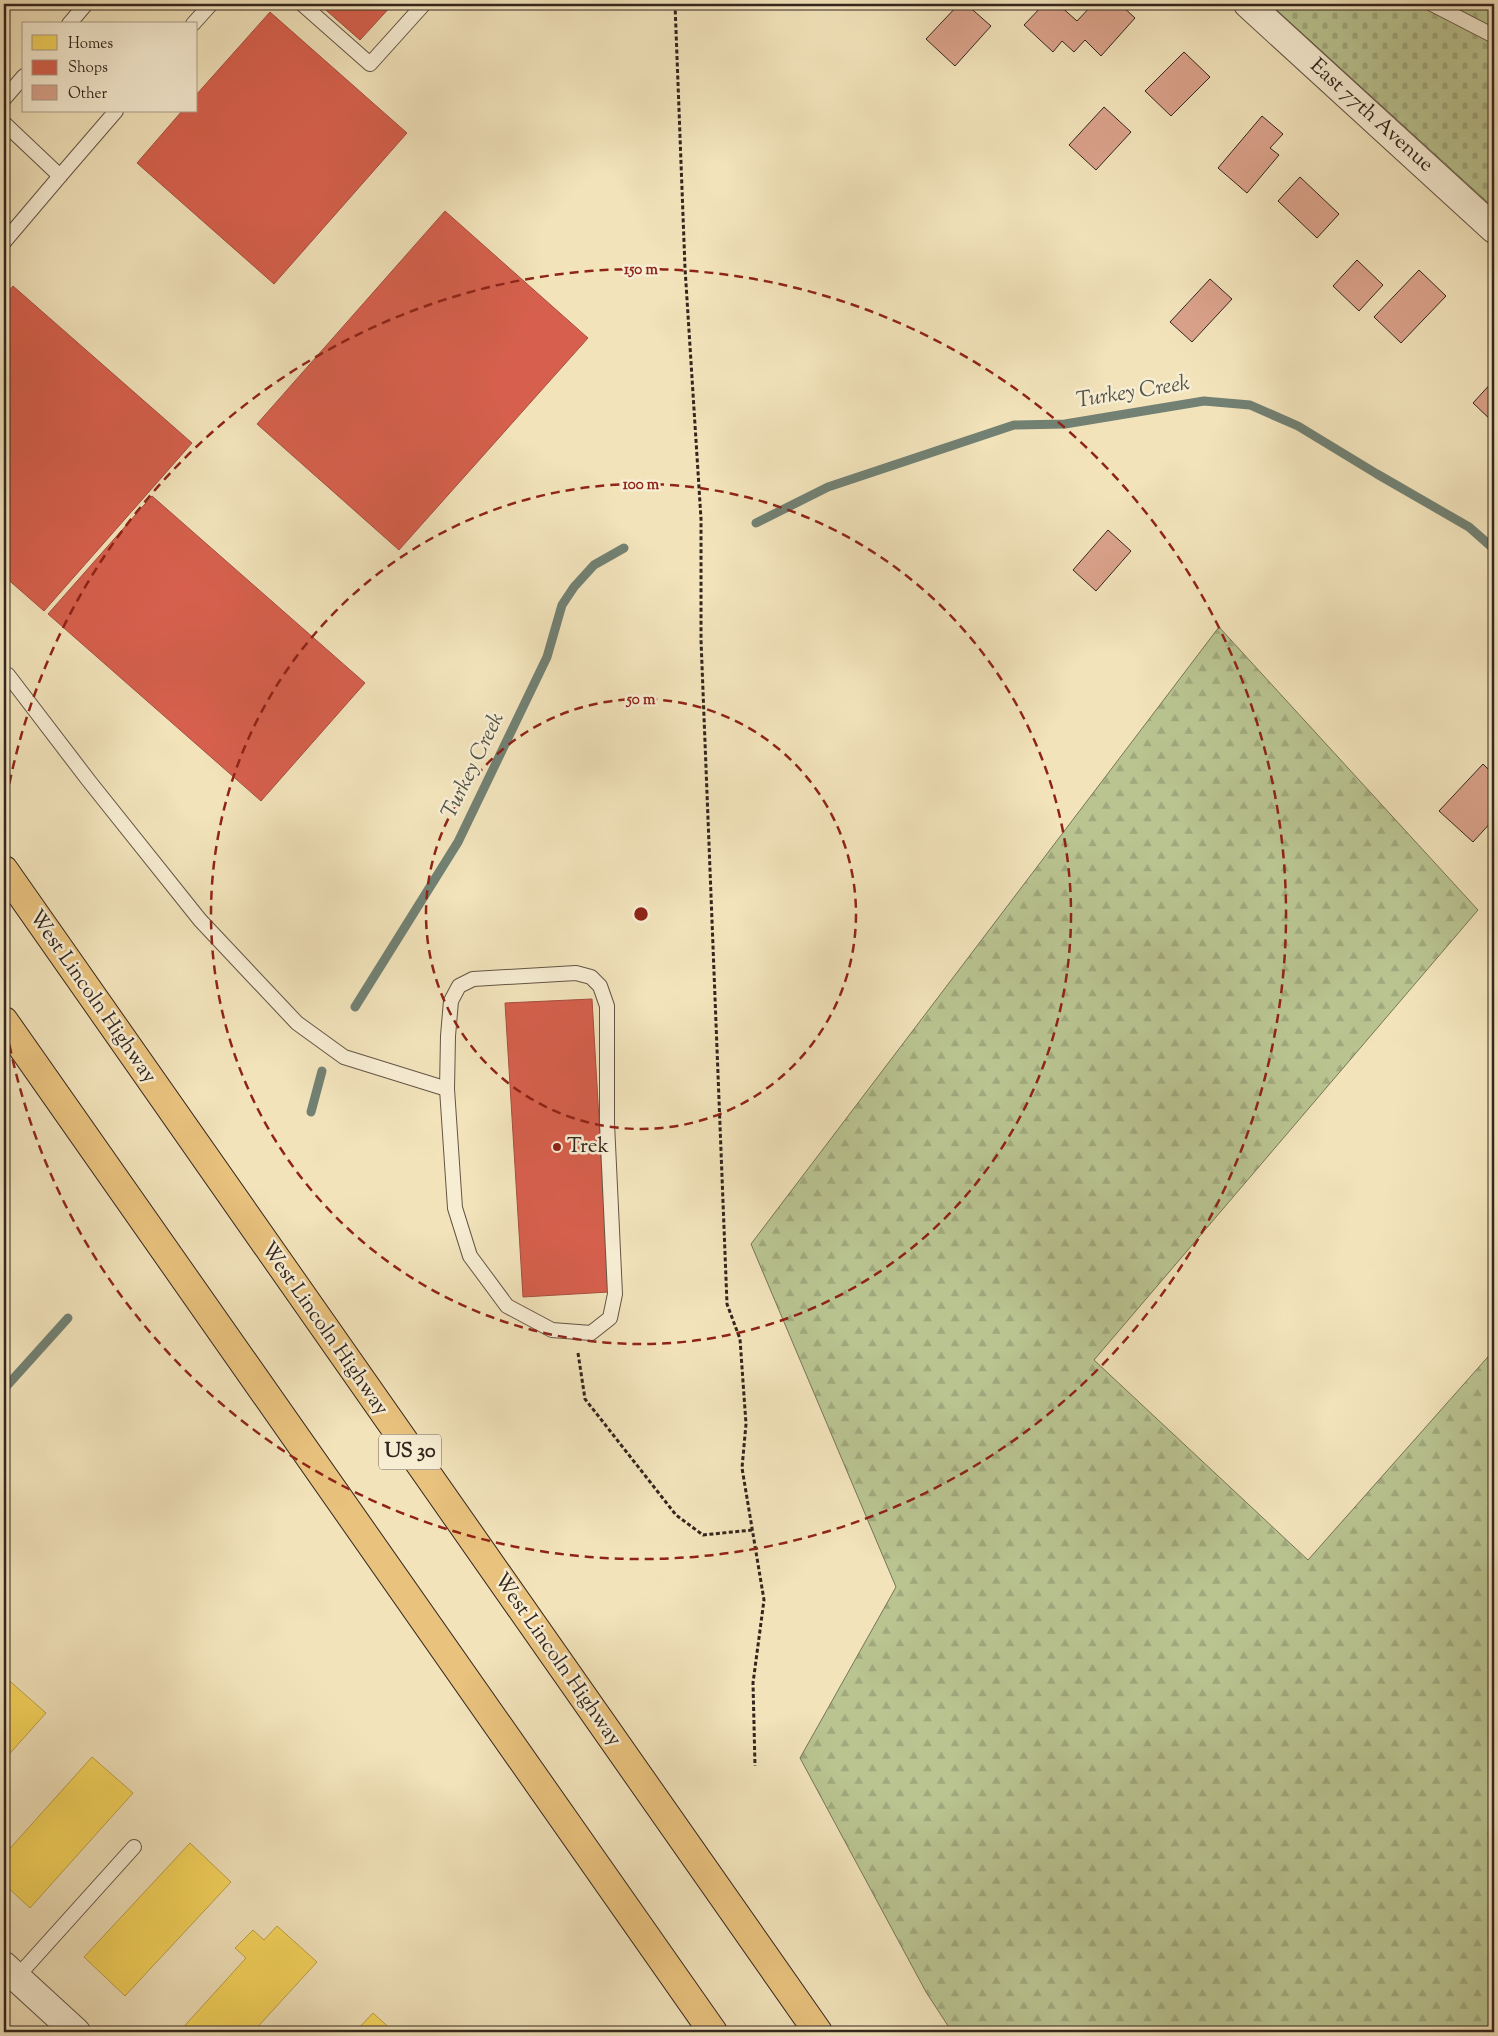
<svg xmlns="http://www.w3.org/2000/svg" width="1498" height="2036" font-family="'Sorts Mill Goudy',serif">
  <defs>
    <pattern id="forest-firs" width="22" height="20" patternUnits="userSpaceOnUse" patternTransform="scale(1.25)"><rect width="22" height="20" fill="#b9c491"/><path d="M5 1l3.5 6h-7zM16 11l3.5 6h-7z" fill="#a0a87d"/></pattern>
    <pattern id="cemetery-stones" width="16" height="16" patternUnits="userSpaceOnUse" patternTransform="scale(1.25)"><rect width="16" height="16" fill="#b9c491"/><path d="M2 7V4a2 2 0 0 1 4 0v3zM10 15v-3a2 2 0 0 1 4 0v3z" fill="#a0a87d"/></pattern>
  </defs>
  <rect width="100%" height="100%" fill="#f2e3bb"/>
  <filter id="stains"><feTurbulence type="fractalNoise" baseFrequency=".004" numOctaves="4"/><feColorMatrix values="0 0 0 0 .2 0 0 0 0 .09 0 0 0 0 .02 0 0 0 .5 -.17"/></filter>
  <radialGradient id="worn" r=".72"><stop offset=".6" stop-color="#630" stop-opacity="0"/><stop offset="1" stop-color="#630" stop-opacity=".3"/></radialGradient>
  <path fill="url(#forest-firs)" stroke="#767558" d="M1219 627 1478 910 1094 1360 1308 1560 1494 1350V2032H952L926 1992 800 1758 896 1587 751 1244Z"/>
  <path fill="url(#cemetery-stones)" stroke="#767558" d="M1270 4H1494V208Z"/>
  <g fill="#f6d55c" stroke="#bca049">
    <path d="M4 1676 46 1713 4 1760Z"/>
    <path d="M92 1757 133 1793 30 1908 4 1884V1855Z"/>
    <path d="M190 1843 231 1882 125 1996 84 1957Z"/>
    <path d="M277 1926 317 1962 253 2032H179L246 1958 235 1948 253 1930 264 1940Z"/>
    <path d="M373 2013 394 2032H355Z"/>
  </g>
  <g fill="#d6604d" stroke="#a54f3f">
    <path d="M319 4H393L360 40Z"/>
    <path d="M270 12 407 133 274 284 137 163 182 111H196V95Z"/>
    <path d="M445 211 588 338 399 550 257 424Z"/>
    <path d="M13 286 192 443 44 611 4 576V297Z"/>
    <path d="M152 496 365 683 261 801 48 614Z"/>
    <path d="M592 999 609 1292 523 1297 505 1003Z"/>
  </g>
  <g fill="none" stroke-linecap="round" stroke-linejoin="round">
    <g stroke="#728173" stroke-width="9">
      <path d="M756 523 828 487 1014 425 1065 424 1204 401 1250 405 1298 426 1377 474 1469 527 1494 549"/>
      <path d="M355 1007 458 842 547 657 562 605 574 587 594 565 624 548"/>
      <path d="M311 1112 322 1071"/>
      <path d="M4 1389 68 1318"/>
    </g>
  </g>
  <g fill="#daa28b" stroke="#34261e">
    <path d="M959 4H966L991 26 955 66 926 39Z"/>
    <path d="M1044 4H1058L1077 21 1093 4H1120L1135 18 1101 56 1085 40 1074 52 1062 41 1053 52 1024 25Z"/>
    <path d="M1184 52 1210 77 1171 116 1145 91Z"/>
    <path d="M1104 107 1131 132 1096 170 1069 145Z"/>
    <path d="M1262 116 1283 134 1270 148 1279 155 1247 193 1218 168Z"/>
    <path d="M1300 177 1339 214 1317 238 1278 201Z"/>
    <path d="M1357 260 1383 285 1359 311 1333 286Z"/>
    <path d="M1419 270 1446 296 1401 343 1374 317Z"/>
    <path d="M1210 279 1232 299 1192 342 1170 322Z"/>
    <path d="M1494 380V423L1473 403Z"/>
    <path d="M1108 530 1131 551 1096 591 1073 570Z"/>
    <path d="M1483 764 1494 775V819L1473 842 1439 811Z"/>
  </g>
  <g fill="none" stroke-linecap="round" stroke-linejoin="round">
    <g stroke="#645545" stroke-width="16">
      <g id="service">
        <path d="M302 4 370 64 424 4"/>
        <path d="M1432 4 1494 36"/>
        <path d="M69 24 86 4"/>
        <path d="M193 24 211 4"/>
        <path d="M4 99 24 76"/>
        <path d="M4 123 60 176 116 111"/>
        <path d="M4 242 60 176"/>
        <path d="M8 675 89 781 200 920 297 1023 344 1057 447 1089"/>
        <path d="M576 973 591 977 600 986 607 1006V1123L615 1294 610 1318 591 1333 552 1330 507 1306 470 1256 455 1208 447 1089 448 1036 451 1001 459 986 473 979Z"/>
        <path d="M16 1978 134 1847"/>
      </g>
    </g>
    <g stroke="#645545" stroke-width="30">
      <path id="minor" d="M4 1966 76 2032"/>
    </g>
    <g stroke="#645545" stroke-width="30">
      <path id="tertiary" d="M1248 4 1494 229"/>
    </g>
    <g stroke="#34261e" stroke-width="30">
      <g id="primary">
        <path d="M4 870 818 2032"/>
        <path d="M4 1021 713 2032"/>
      </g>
    </g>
    <g stroke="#34261e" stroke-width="3" stroke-dasharray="4 2.5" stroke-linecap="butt">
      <path d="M675 4 685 268 701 519V640L727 1304 740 1339 746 1424 742 1468 764 1600 753 1683 755 1766"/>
      <path d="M578 1353 585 1399 676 1515 703 1535 752 1530"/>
    </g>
    <use href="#service" stroke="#f7edd3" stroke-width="14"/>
    <use href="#minor" stroke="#f7edd3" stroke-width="28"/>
    <use href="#tertiary" stroke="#f7edd3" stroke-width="28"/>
    <use href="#primary" stroke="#e9c27e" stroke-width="28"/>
  </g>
  <g fill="none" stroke="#8f2418" stroke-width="2.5" stroke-dasharray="9 6">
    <circle cx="641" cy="914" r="215"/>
    <circle cx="641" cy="914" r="430"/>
    <path d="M4 813A645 645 0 1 1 4 1015"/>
  </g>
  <circle fill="#8f2418" stroke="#f7edd3" stroke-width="2" cx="557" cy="1147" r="5"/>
  <g text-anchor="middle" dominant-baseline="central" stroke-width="5" stroke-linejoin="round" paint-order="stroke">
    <rect fill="#f7edd3" stroke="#6e6254" stroke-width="1" x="379" y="1434.5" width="62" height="35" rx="4"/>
    <g font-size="20" font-weight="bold" fill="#34261e">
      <text x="410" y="1452">US 30</text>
    </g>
    <g font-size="21" fill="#34261e" stroke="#f7edd3">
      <text transform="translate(1371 116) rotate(42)">East 77th Avenue</text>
      <text transform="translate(92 997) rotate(55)">West Lincoln Highway</text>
      <text transform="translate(324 1329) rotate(55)">West Lincoln Highway</text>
      <text transform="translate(557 1660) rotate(55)">West Lincoln Highway</text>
    </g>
    <g font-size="21" fill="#34261e" stroke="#f7edd3" text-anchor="start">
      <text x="567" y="1147">Trek</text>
    </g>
    <g font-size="22" font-style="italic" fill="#535449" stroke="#f7edd3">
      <text transform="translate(1133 393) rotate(-9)">Turkey Creek</text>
      <text transform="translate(474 766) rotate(-64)">Turkey Creek</text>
    </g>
  </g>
  <circle cx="641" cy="914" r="8" fill="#8f2418" stroke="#f7edd3" stroke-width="2.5"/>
  <g font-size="15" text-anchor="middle" font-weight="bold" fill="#8f2418" stroke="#f7edd3" stroke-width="5" stroke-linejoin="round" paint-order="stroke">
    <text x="641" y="274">150 m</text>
    <text x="641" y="489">100 m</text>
    <text x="641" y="704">50 m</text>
  </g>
  <rect width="1498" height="2036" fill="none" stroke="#f2e3bb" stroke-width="20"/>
  <rect x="5" y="5" width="1488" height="2026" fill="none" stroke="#34261e" stroke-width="2.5"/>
  <rect x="10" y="10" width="1478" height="2016" fill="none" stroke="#34261e"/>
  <rect x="22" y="22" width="175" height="90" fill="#f7edd3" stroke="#a99d8b"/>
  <rect x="32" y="35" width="25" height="15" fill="#f6d55c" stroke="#a99d8b"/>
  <text x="68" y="48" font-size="15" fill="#34261e">Homes</text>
  <rect x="32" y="60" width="25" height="15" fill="#d6604d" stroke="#a99d8b"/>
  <text x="68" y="72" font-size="15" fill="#34261e">Shops</text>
  <rect x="32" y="85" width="25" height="15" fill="#daa28b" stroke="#a99d8b"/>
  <text x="68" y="98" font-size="15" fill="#34261e">Other</text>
  <rect width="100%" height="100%" filter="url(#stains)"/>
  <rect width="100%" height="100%" fill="url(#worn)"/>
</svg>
